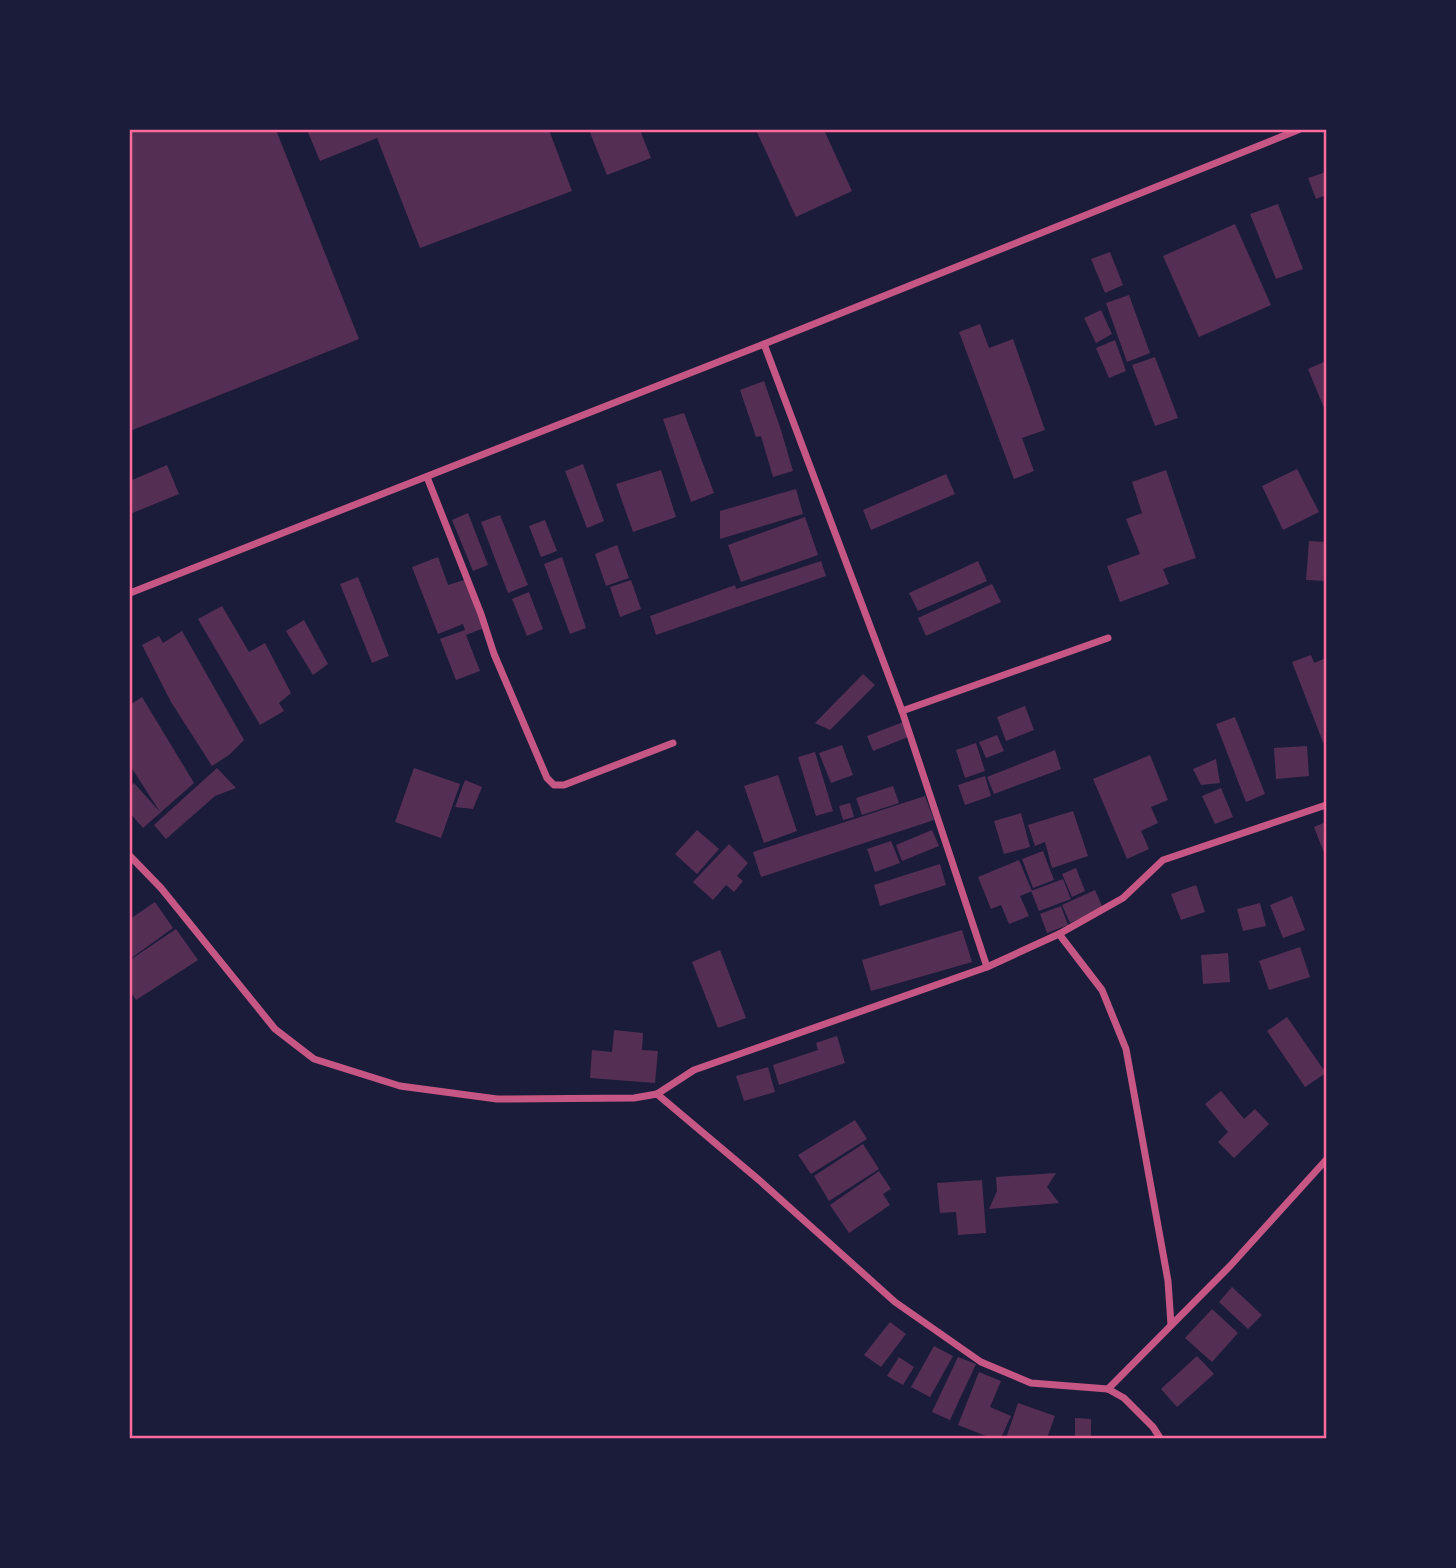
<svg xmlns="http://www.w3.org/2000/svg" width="1456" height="1568" font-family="'IBM Plex Serif',serif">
  <rect width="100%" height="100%" fill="#1b1b3a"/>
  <g fill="#542f53">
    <path d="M130 130H276L359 339 130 431Z"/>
    <path d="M307 130H549L572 191 420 248 377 138 320 161Z"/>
    <path d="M589 130H640L651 158 607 175Z"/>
    <path d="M756 130H824L852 191 796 217Z"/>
    <path d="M1326 172V195L1316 199 1308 178Z"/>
    <path d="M1278 204 1303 269 1276 279 1250 214Z"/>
    <path d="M1235 224 1271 305 1199 337 1163 256Z"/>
    <path d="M1110 252 1123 285 1105 293 1091 259Z"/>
    <path d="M1129 295 1150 353 1127 362 1106 303Z"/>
    <path d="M1101 310 1112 334 1096 343 1084 318Z"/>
    <path d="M980 324 989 348 1013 339 1045 430 1022 438 1034 471 1014 479 959 332Z"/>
    <path d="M1115 340 1126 371 1109 378 1096 348Z"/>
    <path d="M1155 357 1178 418 1155 426 1132 365Z"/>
    <path d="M1326 361V407L1324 408 1308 369Z"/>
    <path d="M764 381 781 430 793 471 773 477 761 436 756 437 740 390Z"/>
    <path d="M684 413 714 493 691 502 663 419Z"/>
    <path d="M583 464 604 521 587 528 565 471Z"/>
    <path d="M167 465 179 494 130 514V481Z"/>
    <path d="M1297 469 1319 512 1283 530 1262 486Z"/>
    <path d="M661 470 676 517 633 532 616 484Z"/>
    <path d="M1166 470 1196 558 1163 569 1169 584 1120 602 1107 566 1140 554 1126 519 1142 513 1132 482Z"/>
    <path d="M946 474 955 494 871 530 863 510Z"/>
    <path d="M796 489 803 514 720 539V511Z"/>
    <path d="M468 513 488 565 473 571 452 520Z"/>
    <path d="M500 515 528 585 508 593 481 522Z"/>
    <path d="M805 517 818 555 741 582 728 545Z"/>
    <path d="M545 520 557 551 541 557 529 526Z"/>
    <path d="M1309 541 1326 542V581L1306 580Z"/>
    <path d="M617 545 629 578 606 586 595 554Z"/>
    <path d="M438 557 448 585 467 579 484 628 466 635 480 671 456 680 440 639 465 630 463 624 438 634 412 567Z"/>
    <path d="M562 557 586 628 570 634 544 564Z"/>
    <path d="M821 561 826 576 656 635 650 616 735 585 736 589Z"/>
    <path d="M978 561 987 581 918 611 909 593Z"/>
    <path d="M358 577 389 656 372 663 340 584Z"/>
    <path d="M631 580 641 609 620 617 610 587Z"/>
    <path d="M992 584 1001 602 926 636 918 618Z"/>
    <path d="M529 592 543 629 527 636 512 599Z"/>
    <path d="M222 606 249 652 265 643 291 693 279 703 284 711 260 725 198 619Z"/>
    <path d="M304 620 328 664 313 675 286 631Z"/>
    <path d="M182 631 244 740 229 755 212 766 171 702 142 645 159 636 163 643Z"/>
    <path d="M1311 655 1314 663 1326 658V750L1292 662Z"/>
    <path d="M863 674 875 685 830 730 815 723Z"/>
    <path d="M142 697 194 783 143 828 130 813V787L134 783 160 812 133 770 130 768V705Z"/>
    <path d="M1025 706 1034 730 1006 741 997 717Z"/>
    <path d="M1235 717 1265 794 1246 802 1216 724Z"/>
    <path d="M903 722 908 737 873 751 867 736Z"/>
    <path d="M997 735 1004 751 986 758 979 742Z"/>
    <path d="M976 743 985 771 965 778 956 750Z"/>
    <path d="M842 745 853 775 831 783 819 753Z"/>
    <path d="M1307 746 1309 776 1276 779 1274 748Z"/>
    <path d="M1055 750 1061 769 994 794 987 777Z"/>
    <path d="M815 752 833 811 816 816 798 757Z"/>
    <path d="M1150 755 1168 800 1151 807 1158 823 1141 831 1149 849 1127 859 1093 779Z"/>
    <path d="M1216 759 1220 783 1201 785 1193 769Z"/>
    <path d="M217 768 236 788 215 796 166 839 154 825Z"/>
    <path d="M414 768 460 784 441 838 395 822Z"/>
    <path d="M778 775 797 831 764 843 744 786Z"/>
    <path d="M985 776 991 796 965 805 958 785Z"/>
    <path d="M465 780 482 787 473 809 455 807Z"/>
    <path d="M893 786 899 803 862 815 856 798Z"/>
    <path d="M1221 788 1233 817 1215 824 1202 796Z"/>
    <path d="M925 796 934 820 761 877 753 852Z"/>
    <path d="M850 803 854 817 843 820 839 806Z"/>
    <path d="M1073 811 1088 856 1052 868 1045 842 1035 846 1028 825Z"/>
    <path d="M1021 813 1030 847 1004 854 994 821Z"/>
    <path d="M1326 822V858L1314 827Z"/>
    <path d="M697 830 719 849 697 874 675 854Z"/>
    <path d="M932 830 939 846 902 861 896 845Z"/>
    <path d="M891 841 900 863 875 872 867 849Z"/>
    <path d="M729 844 748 863 737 876 743 881 734 892 726 885 713 900 693 882Z"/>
    <path d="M1043 851 1054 880 1033 888 1022 859Z"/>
    <path d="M1019 860 1032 891 1020 896 1029 916 1009 924 1001 905 991 909 978 877Z"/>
    <path d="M940 864 946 885 880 906 874 885Z"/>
    <path d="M1076 868 1085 891 1072 897 1062 874Z"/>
    <path d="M1063 879 1071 899 1039 911 1031 891Z"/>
    <path d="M1196 885 1205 912 1181 920 1171 894Z"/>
    <path d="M1095 890 1103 908 1070 923 1062 905Z"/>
    <path d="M1292 896 1305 930 1283 938 1270 905Z"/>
    <path d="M155 902 173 928 130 959V919Z"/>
    <path d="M1260 903 1266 926 1243 931 1237 909Z"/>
    <path d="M1061 906 1068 925 1047 933 1040 914Z"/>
    <path d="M176 929 198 960 136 1000 130 990V960Z"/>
    <path d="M962 930 972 962 871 991 862 960Z"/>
    <path d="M1300 947 1310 977 1269 990 1259 961Z"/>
    <path d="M720 950 746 1018 718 1028 692 962Z"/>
    <path d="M1228 953 1230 982 1203 984 1201 955Z"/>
    <path d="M1287 1017 1326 1073 1305 1087 1267 1031Z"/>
    <path d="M614 1030 643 1033 642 1050 658 1051 655 1083 590 1078 592 1050 612 1052Z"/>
    <path d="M837 1036 845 1063 779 1085 773 1065 818 1050 816 1043Z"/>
    <path d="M768 1067 775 1092 744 1101 736 1076Z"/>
    <path d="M1221 1091 1244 1119 1255 1109 1269 1124 1234 1158 1218 1142 1228 1132 1205 1104Z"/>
    <path d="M855 1120 867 1139 811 1174 798 1155Z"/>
    <path d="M863 1144 879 1169 829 1201 814 1176Z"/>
    <path d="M879 1171 891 1189 883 1194 890 1205 849 1233 830 1205Z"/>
    <path d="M1056 1173 1047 1187 1059 1203 989 1209 997 1191 996 1177Z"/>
    <path d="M982 1180 986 1233 958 1235 956 1212 940 1213 937 1183Z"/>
    <path d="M1232 1287 1262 1315 1248 1329 1219 1302Z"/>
    <path d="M1212 1309 1238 1333 1212 1362 1185 1338Z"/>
    <path d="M890 1322 906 1334 881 1367 864 1355Z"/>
    <path d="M934 1346 953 1356 930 1397 911 1387Z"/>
    <path d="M1197 1356 1214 1374 1177 1407 1161 1389Z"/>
    <path d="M899 1357 914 1367 903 1385 887 1376Z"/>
    <path d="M958 1357 976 1364 950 1420 932 1412Z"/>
    <path d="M979 1372 1001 1381 990 1407 1011 1416 1001 1438H991L958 1425Z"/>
    <path d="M1018 1403 1055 1416 1047 1438H1006Z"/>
    <path d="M1075 1418 1091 1419V1438H1075Z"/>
  </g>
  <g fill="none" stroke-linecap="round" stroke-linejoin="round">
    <g stroke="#c65784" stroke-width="7">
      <path d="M764 344 902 711 987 967"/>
      <path d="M427 477 481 614 494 654 547 778 554 785H564L673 743"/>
      <path d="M130 593 764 344 1298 130"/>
      <path d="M902 711 1108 638"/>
      <path d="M130 856 161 888 275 1029 314 1059 400 1086 497 1099 634 1098 657 1094 759 1180 895 1302 981 1362 1031 1383 1108 1389 1124 1398 1153 1427 1160 1438"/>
      <path d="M1059 934 1102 990 1126 1049 1168 1281 1171 1325"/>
      <path d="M657 1094 694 1070 987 967 1059 934 1123 898 1163 860 1326 805"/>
      <path d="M1108 1389 1230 1266 1326 1160"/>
    </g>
  </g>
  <rect width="1456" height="1568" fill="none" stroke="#1b1b3a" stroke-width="262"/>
  <rect x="131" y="131" width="1194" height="1306" fill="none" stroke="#ff6b9d" stroke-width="2.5"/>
</svg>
